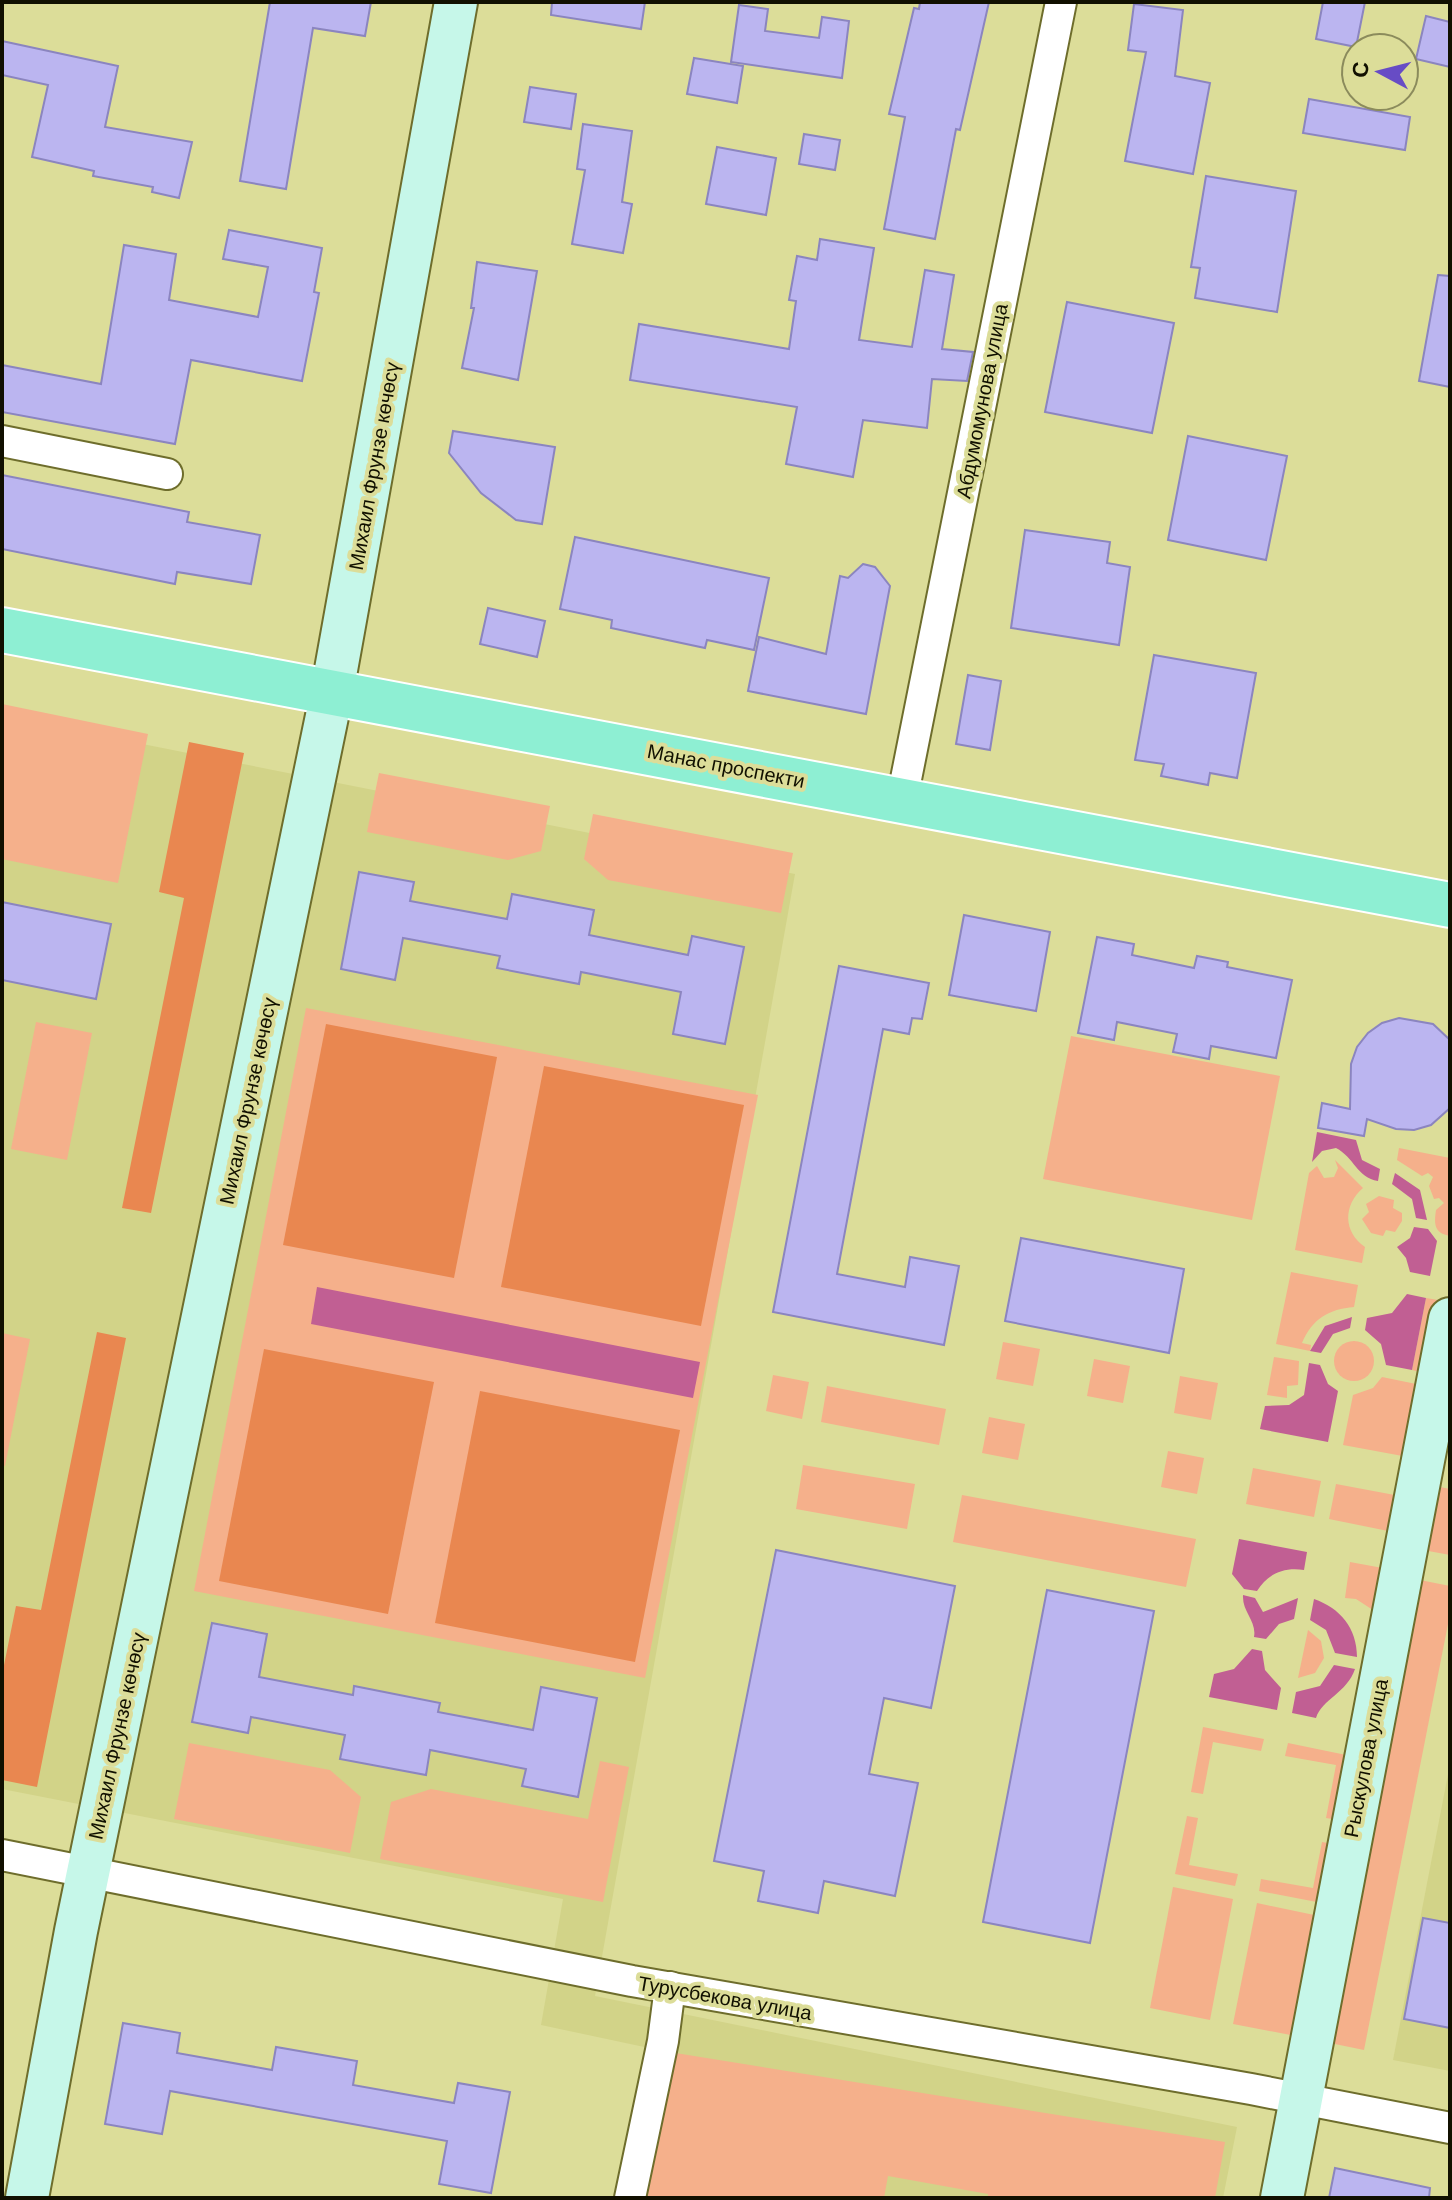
<svg xmlns="http://www.w3.org/2000/svg" width="1452" height="2200" font-family="'DM Sans',sans-serif">
  <rect width="100%" height="100%" fill="#dcdd99"/>
  <g fill="#d2d388">
    <path d="M2 716 795 874 595 1996 1237 2127 1223 2198H633L663 2051 541 2025 563 1899 2 1789Z"/>
    <path d="M1450 1764V2071L1393 2060Z"/>
  </g>
  <g fill="#f5b08b">
    <path d="M2 704 148 734 118 883 2 859Z"/>
    <path d="M379 773 550 806 541 851 508 860 367 832Z"/>
    <path d="M593 814 793 853 781 913 608 880 584 859Z"/>
    <path d="M306 1008 758 1095 645 1678 194 1591Z"/>
    <path d="M36 1022 92 1033 67 1160 11 1149Z"/>
    <path d="M1071 1036 1280 1076 1252 1220 1043 1179Z"/>
    <path d="M1399 1148 1450 1158V1236C1434 1233 1434 1224 1436 1210L1444 1203 1439 1198 1434 1199 1429 1186 1433 1177 1428 1173 1422 1176 1397 1160Z"/>
    <path d="M1335 1160 1363 1188C1343 1205 1343 1232 1365 1247L1362 1263 1295 1250 1309 1173 1317 1166 1324 1178 1334 1177 1338 1168Z"/>
    <path d="M1379 1196 1394 1200 1393 1208 1402 1213V1221L1395 1232 1386 1230 1383 1236 1371 1233 1362 1219 1369 1212 1366 1204Z"/>
    <path d="M1291 1272 1358 1285 1354 1307C1329 1309 1312 1319 1302 1343L1311 1345 1310 1351 1276 1344Z"/>
    <path d="M1426 1298 1438 1300 1424 1373 1412 1370Z"/>
    <path d="M2 1333 30 1339 5 1466 2 1465Z"/>
    <circle cx="1354" cy="1361" r="20"/>
    <path d="M1003 1342 1040 1349 1033 1386 996 1379Z"/>
    <path d="M1274 1357 1299 1361 1298 1385 1287 1386V1398L1267 1395Z"/>
    <path d="M1094 1359 1130 1366 1123 1403 1087 1396Z"/>
    <path d="M773 1375 809 1382 802 1419 766 1411Z"/>
    <path d="M1180 1376 1218 1383 1211 1420 1174 1413Z"/>
    <path d="M1382 1377 1421 1385 1408 1457 1343 1445 1353 1395 1373 1388Z"/>
    <path d="M827 1386 946 1409 939 1445 821 1422Z"/>
    <path d="M989 1417 1025 1424 1018 1460 982 1453Z"/>
    <path d="M1168 1451 1204 1458 1197 1494 1161 1487Z"/>
    <path d="M803 1465 915 1484 907 1529 796 1509Z"/>
    <path d="M1253 1468 1321 1481 1314 1517 1246 1504Z"/>
    <path d="M1336 1484 1400 1496 1393 1532 1329 1519Z"/>
    <path d="M1435 1486 1450 1489V1555L1423 1550Z"/>
    <path d="M962 1495 1196 1539 1186 1587 953 1542Z"/>
    <path d="M1350 1562 1399 1571 1376 1612 1356 1599 1345 1598Z"/>
    <path d="M1420 1580 1450 1586V1614L1364 2050 1330 2043Z"/>
    <path d="M1308 1630 1321 1641 1324 1658 1315 1673 1298 1678Z"/>
    <path d="M1203 1727 1264 1739 1261 1751 1213 1742 1203 1794 1191 1792Z"/>
    <path d="M189 1743 330 1770 361 1797 350 1853 174 1819Z"/>
    <path d="M1288 1743 1351 1756 1338 1820 1326 1818 1336 1765 1285 1756Z"/>
    <path d="M600 1761 629 1767 603 1902 380 1859 391 1802 431 1789 588 1819Z"/>
    <path d="M1187 1816 1198 1818 1189 1865 1238 1874 1235 1886 1175 1874Z"/>
    <path d="M1322 1842 1333 1844 1322 1903 1259 1891 1261 1879 1313 1888Z"/>
    <path d="M1173 1887 1233 1899 1210 2020 1150 2008Z"/>
    <path d="M1257 1903 1319 1916 1296 2036 1233 2024Z"/>
    <path d="M663 2051 1225 2142 1215 2198H988V2194L888 2176 884 2198H633Z"/>
  </g>
  <g fill="#e98750">
    <path d="M189 742 244 753 151 1213 122 1208 184 898 159 892Z"/>
    <path d="M326 1024 497 1057 454 1278 283 1245Z"/>
    <path d="M544 1066 744 1105 701 1326 501 1287Z"/>
    <path d="M97 1332 126 1338 37 1787 2 1780V1675L16 1606 41 1610Z"/>
    <path d="M264 1349 434 1382 388 1614 219 1581Z"/>
    <path d="M480 1391 680 1430 635 1662 435 1623Z"/>
  </g>
  <g fill="#c15f93">
    <path d="M1317 1132 1356 1140 1362 1160 1380 1169 1378 1181C1357 1178 1354 1157 1336 1148L1322 1151 1312 1162Z"/>
    <path d="M1395 1173 1420 1190 1427 1220 1416 1218 1412 1199 1392 1184Z"/>
    <path d="M1414 1227 1428 1229 1437 1241 1430 1276 1410 1272 1406 1258 1397 1247 1410 1238Z"/>
    <path d="M317 1287 700 1362 693 1398 311 1324Z"/>
    <path d="M1407 1294 1426 1298 1412 1370 1386 1365 1381 1344 1365 1330 1367 1318 1392 1313Z"/>
    <path d="M1352 1317 1350 1328 1333 1334 1321 1353 1310 1351 1325 1326Z"/>
    <path d="M1309 1363 1320 1365 1328 1384 1338 1391 1328 1442 1260 1429 1265 1406 1289 1405 1304 1395Z"/>
    <path d="M1239 1539 1307 1552 1304 1570C1283 1567 1268 1574 1257 1591L1244 1589 1232 1574Z"/>
    <path d="M1243 1595 1255 1598 1263 1612 1298 1598 1294 1619 1279 1624 1266 1639 1254 1637C1257 1621 1242 1612 1243 1595Z"/>
    <path d="M1314 1599C1340 1608 1357 1628 1357 1657L1335 1653 1326 1630 1310 1620Z"/>
    <path d="M1252 1649 1262 1651 1265 1670 1281 1688 1277 1710 1209 1697 1214 1674 1234 1669Z"/>
    <path d="M1334 1665 1355 1669C1347 1693 1322 1699 1316 1718L1292 1713 1296 1692 1320 1686Z"/>
  </g>
  <g fill="#bbb5f0" stroke="#8b85bf" stroke-width="2">
    <path d="M270 2H371L365 36 313 28 286 189 240 181Z"/>
    <path d="M552 2H645L641 29 551 15Z"/>
    <path d="M920 2H989L960 130 956 129 935 239 884 229 905 117 889 114 914 8 919 9Z"/>
    <path d="M1323 2H1365L1356 47 1316 39Z"/>
    <path d="M1134 4 1183 10 1175 76 1210 83 1193 174 1125 161 1146 52 1128 50Z"/>
    <path d="M739 5 768 9 765 31 819 38 822 17 849 21 842 78 731 62Z"/>
    <path d="M1426 16 1450 22V67L1416 59Z"/>
    <path d="M2 41 118 66 105 127 192 142 179 198 152 192 153 187 93 176 94 171 32 157 48 85 2 75Z"/>
    <path d="M694 58 743 66 737 103 687 94Z"/>
    <path d="M530 87 576 94 571 129 524 122Z"/>
    <path d="M1309 99 1410 117 1405 150 1303 133Z"/>
    <path d="M583 124 632 131 622 202 632 204 623 253 572 244 585 170 577 169Z"/>
    <path d="M804 134 840 140 835 170 799 164Z"/>
    <path d="M717 147 776 158 766 215 706 204Z"/>
    <path d="M1206 176 1296 191 1277 312 1195 298 1200 268 1191 267Z"/>
    <path d="M229 230 322 248 314 292 319 293 302 381 191 360 175 444 2 412V365L101 384 124 245 176 254 169 300 258 317 268 267 223 259Z"/>
    <path d="M820 239 874 248 859 340 912 347 925 270 954 275 942 349 973 352 967 381 932 379 927 428 863 420 853 477 786 464 797 407 630 380 639 324 789 349 796 301 789 300 797 256 817 260Z"/>
    <path d="M477 262 537 271 518 380 462 368 474 308H471Z"/>
    <path d="M1438 275 1450 276V387L1419 381Z"/>
    <path d="M1067 302 1174 323 1152 433 1045 412Z"/>
    <path d="M453 431 555 447 542 524 516 520 481 493 449 453Z"/>
    <path d="M1188 436 1287 456 1266 560 1168 540Z"/>
    <path d="M2 475 189 512 187 522 260 535 251 584 177 572 175 584 2 549Z"/>
    <path d="M1025 530 1110 542 1107 563 1130 567 1119 645 1011 628Z"/>
    <path d="M575 537 769 578 754 650 707 640 705 648 611 628 612 620 560 609Z"/>
    <path d="M863 564 875 567 890 586 866 714 748 691 759 637 826 654 840 576 848 578Z"/>
    <path d="M488 608 545 621 537 657 480 644Z"/>
    <path d="M1154 655 1256 673 1237 778 1210 773 1208 785 1161 776 1164 764 1135 760Z"/>
    <path d="M968 675 1001 681 990 750 956 744Z"/>
    <path d="M359 872 414 882 410 901 507 919 512 894 594 910 589 935 688 955 692 936 744 947 725 1044 673 1034 681 992 581 972 579 984 497 968 500 956 403 938 395 980 341 969Z"/>
    <path d="M2 902 111 924 96 999 2 980Z"/>
    <path d="M964 915 1050 932 1036 1011 949 995Z"/>
    <path d="M1097 937 1134 944 1132 955 1194 968 1197 956 1228 962 1227 967 1292 980 1276 1058 1211 1046 1209 1059 1173 1052 1177 1034 1117 1022 1114 1040 1078 1033Z"/>
    <path d="M839 966 929 983 922 1019 912 1018 909 1034 883 1029 837 1274 905 1287 910 1257 959 1266 944 1345 773 1312Z"/>
    <path d="M1399 1018 1433 1024 1450 1040V1108L1431 1125 1414 1130 1396 1129 1367 1119 1364 1136 1318 1128 1322 1103 1350 1109 1351 1064 1357 1047 1368 1033 1382 1023Z"/>
    <path d="M1021 1238 1184 1269 1169 1353 1005 1321Z"/>
    <path d="M776 1550 955 1586 931 1708 884 1698 869 1774 918 1783 895 1896 824 1881 818 1913 758 1901 764 1871 714 1861Z"/>
    <path d="M1047 1590 1154 1611 1090 1943 983 1922Z"/>
    <path d="M212 1623 267 1634 259 1677 353 1695 354 1686 440 1703 438 1712 533 1730 541 1687 597 1698 578 1797 522 1786 526 1769 430 1750 426 1775 340 1759 345 1735 251 1717 248 1733 192 1722Z"/>
    <path d="M1423 1918 1450 1923V2028L1404 2019Z"/>
    <path d="M123 2023 180 2033 177 2053 272 2070 276 2047 357 2061 353 2085 454 2103 458 2083 510 2092 491 2193 439 2184 447 2141 170 2091 162 2134 105 2124Z"/>
    <path d="M1335 2168 1430 2188 1429 2198H1329Z"/>
  </g>
  <g fill="none" stroke-linecap="round" stroke-linejoin="round">
    <g stroke="#6e6d2c" stroke-width="34">
      <g id="street">
        <path d="M2 441 167 474"/>
        <path d="M902 799 1061 2"/>
        <path d="M2 1855 632 1981 1251 2089 1450 2128"/>
        <path d="M630 2198 663 2041 670 1987"/>
      </g>
    </g>
    <g stroke="#6e6d2c" stroke-width="46">
      <g id="secondary">
        <path d="M27 2198 76 1931 332 692 456 2"/>
        <path d="M1282 2198 1450 1319"/>
      </g>
    </g>
    <g stroke="#fff" stroke-width="48">
      <path id="primary" d="M2 630 1450 905"/>
    </g>
    <use href="#street" stroke="#fff" stroke-width="30"/>
    <use href="#secondary" stroke="#c6f7e9" stroke-width="42"/>
    <use href="#primary" stroke="#8eefd3" stroke-width="44"/>
  </g>
  <g text-anchor="middle" dominant-baseline="central" stroke-width="8" stroke-linejoin="round" paint-order="stroke">
    <g font-size="20" fill="#111000" stroke="#dcdd99">
      <text transform="translate(982 401) rotate(-79)">Абдумомунова улица</text>
      <text transform="translate(374 466) rotate(-80)">Михаил Фрунзе көчөсү</text>
      <text transform="translate(726 766) rotate(11)">Манас проспекти</text>
      <text transform="translate(248 1101) rotate(-78)">Михаил Фрунзе көчөсү</text>
      <text transform="translate(117 1736) rotate(-78)">Михаил Фрунзе көчөсү</text>
      <text transform="translate(1366 1758) rotate(-79)">Рыскулова улица</text>
      <text transform="translate(725 1998) rotate(10)">Турусбекова улица</text>
    </g>
  </g>
  <rect width="1452" height="2200" fill="none" stroke="#111000" stroke-width="8"/>
  <g transform="translate(1380 72) rotate(277)"><circle r="38" fill="#dcdd99" stroke="#8b8b5c" stroke-width="2"/>
  <path d="M0-6L14 30L0 20L-14 30Z" fill="#674cc5"/>
  <text y="-12" font-size="22" font-weight="bold" text-anchor="middle" fill="#111000">С</text>
  </g>
</svg>
